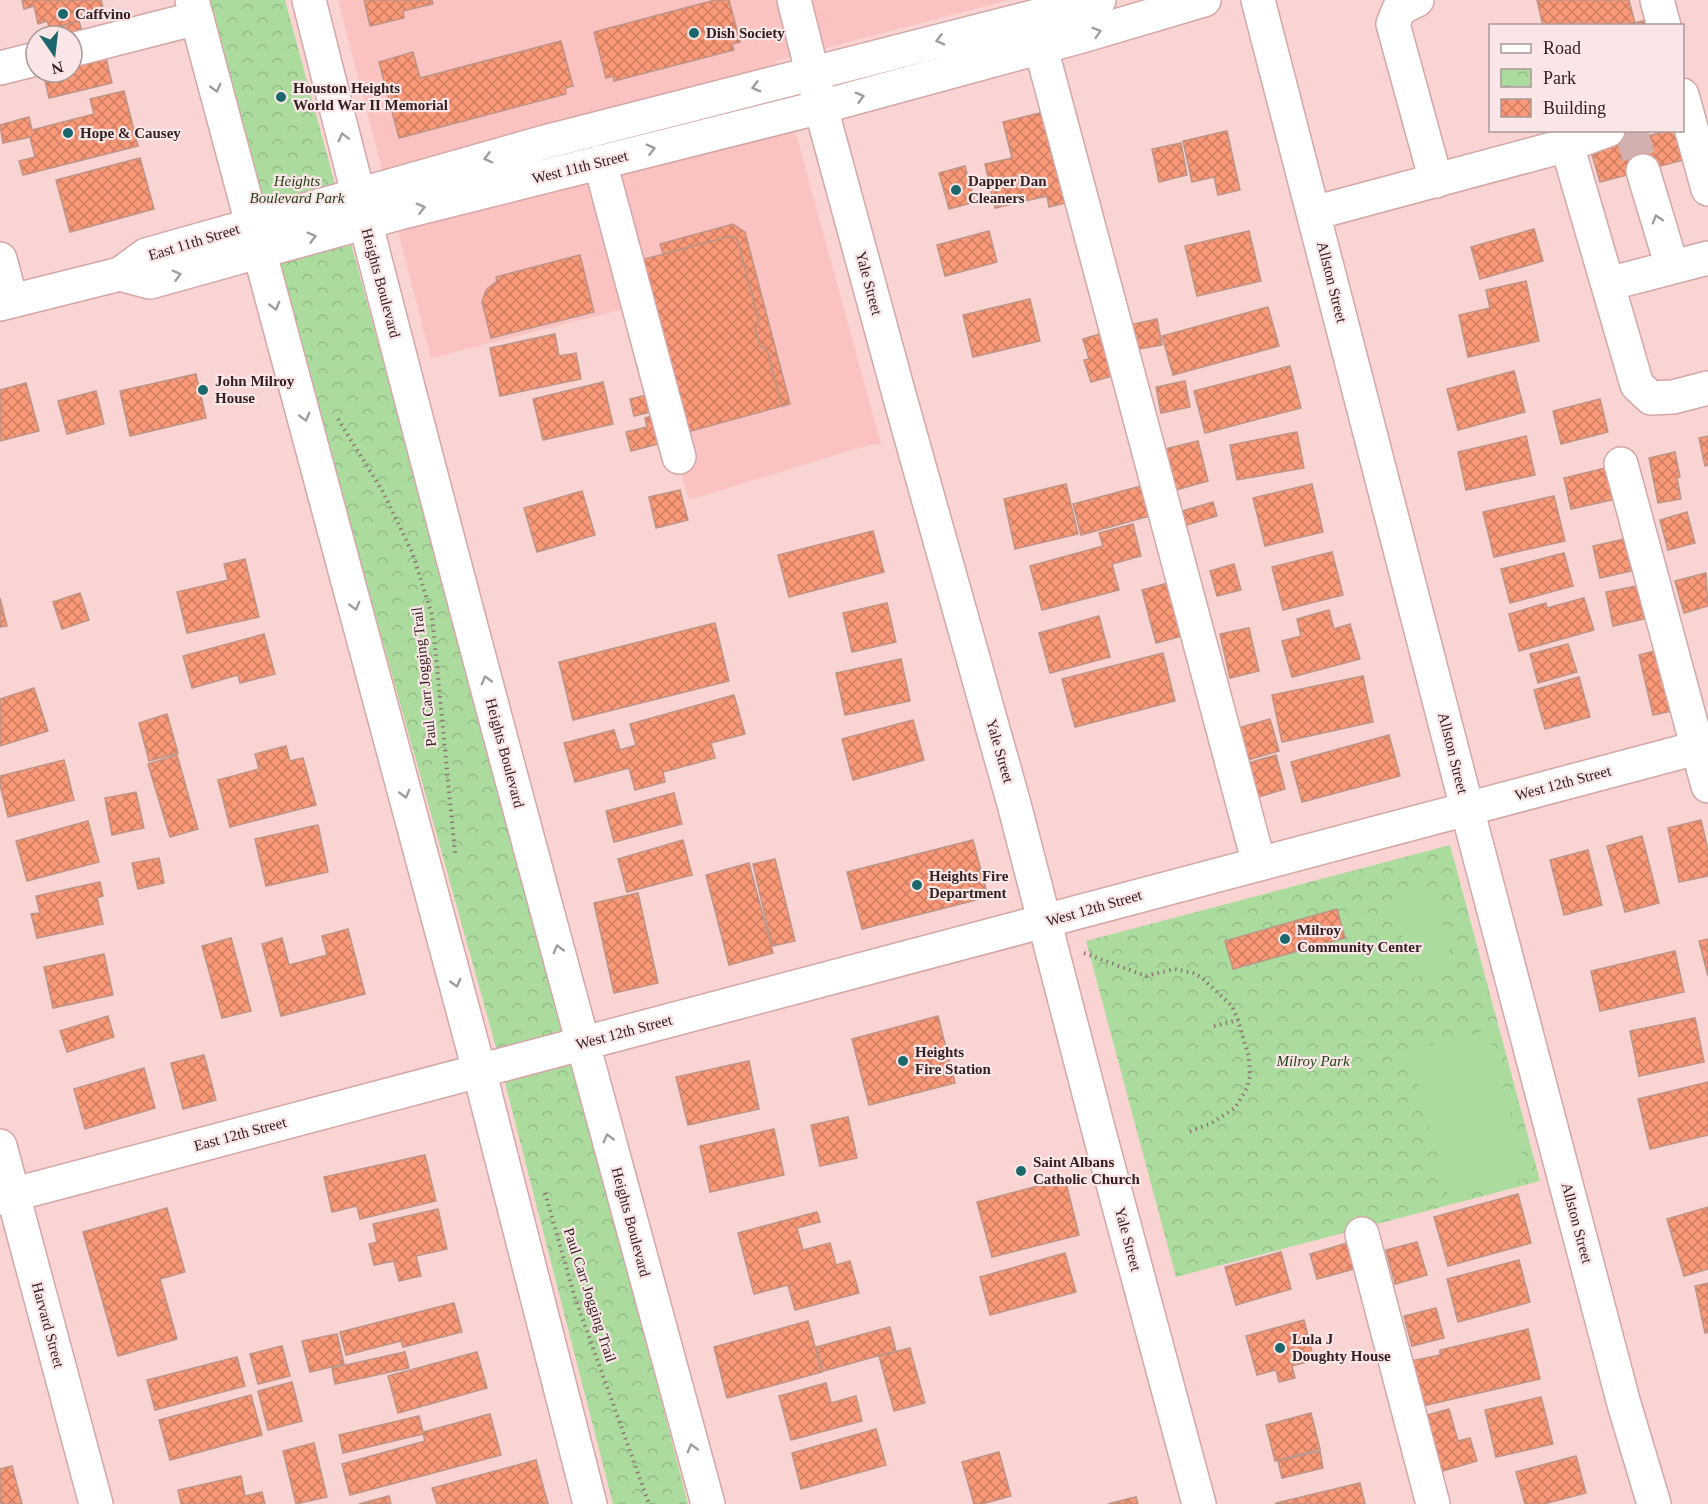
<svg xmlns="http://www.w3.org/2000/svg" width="1708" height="1504" font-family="Georgia,serif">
  <defs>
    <pattern id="park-crowns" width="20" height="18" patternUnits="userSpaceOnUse" patternTransform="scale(1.5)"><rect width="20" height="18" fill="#abdc9e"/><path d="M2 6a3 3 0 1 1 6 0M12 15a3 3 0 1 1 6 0" fill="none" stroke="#94bc88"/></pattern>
    <pattern id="building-cross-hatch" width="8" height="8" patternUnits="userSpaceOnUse" patternTransform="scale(1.5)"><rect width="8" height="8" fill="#fa9978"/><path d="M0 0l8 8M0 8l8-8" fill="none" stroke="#cb7c62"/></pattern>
  </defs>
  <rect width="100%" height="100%" fill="#fad4d3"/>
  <path fill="#fac3c2" d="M338 0H1009L776 61 881 444 865 446 689 500 632 307 431 358Z"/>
  <g fill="url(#park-crowns)">
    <path d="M207 0H285L577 1077 688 1504H613L494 1040 260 201Z"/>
    <path d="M1450 845 1540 1181 1176 1277 1086 941Z"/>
  </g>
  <g fill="#abdc9e">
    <path d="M1434 888 1454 967 1413 978 1392 898Z"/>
    <path d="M1488 1030 1528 1178 1449 1198 1409 1051Z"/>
  </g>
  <g fill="url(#building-cross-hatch)" stroke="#bd9486" stroke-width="1.5">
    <path d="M22 0H101L104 11 78 18 79 21 50 29 47 21 38 24 34 6 24 9Z"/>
    <path d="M364 0H432L433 4 403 11 404 18 370 26Z"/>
    <path d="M715 0H729L740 42 732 44 734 50 614 81 613 76 606 78 594 32Z"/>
    <path d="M1537 0H1629L1635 23 1646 20 1648 26H1543Z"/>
    <path d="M79 21 83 35 61 36 58 27Z"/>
    <path d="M561 41 573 86 565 88 566 94 399 138 379 62 413 52 420 78Z"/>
    <path d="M104 50 112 83 49 98 43 72H72V58Z"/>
    <path d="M124 91 138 146 23 175 19 161 35 157 30 137 3 143 0 125 29 117 32 130 94 114 90 99Z"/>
    <path d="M1048 111 1069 202 1049 207 1047 196 995 208 985 164 1012 158 1003 122Z"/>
    <path d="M1619 130H1646L1648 136 1670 130H1680L1687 159 1600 182 1591 151 1622 143Z"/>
    <path d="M1227 131 1240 190 1218 195 1214 177 1192 182 1183 141Z"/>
    <path d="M1181 143 1187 175 1159 182 1152 149Z"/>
    <path d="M140 158 154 209 70 232 56 180Z"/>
    <path d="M965 166 975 202 949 209 939 173Z"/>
    <path d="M733 224 745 232 790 404 782 406 767 350 760 346 755 328 759 321 737 239 731 236 663 254 660 244Z"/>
    <path d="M1534 229 1543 261 1480 279 1471 247Z"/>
    <path d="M989 231 997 262 945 276 937 245Z"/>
    <path d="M1249 231 1261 281 1197 296 1185 246Z"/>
    <path d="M731 236 737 239 759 321 755 328 760 346 767 350 782 406 687 432 641 260Z"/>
    <path d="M580 255 594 312 491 338 482 302 486 290 497 281 496 277Z"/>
    <path d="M1526 281 1539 341 1468 357 1459 315 1490 308 1486 290Z"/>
    <path d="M1030 299 1040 341 973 357 963 315Z"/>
    <path d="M1268 307 1279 346 1173 375 1162 336Z"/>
    <path d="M1157 319 1162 345 1134 350 1129 325Z"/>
    <path d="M1106 332 1119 374 1091 382 1084 360 1089 359 1083 339Z"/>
    <path d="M555 334 559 356 576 353 581 379 500 396 490 348Z"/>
    <path d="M1290 366 1301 408 1205 433 1194 391Z"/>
    <path d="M1514 371 1525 412 1458 430 1447 389Z"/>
    <path d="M196 374 206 418 130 436 120 391Z"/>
    <path d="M1185 381 1190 407 1161 413 1156 387Z"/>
    <path d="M603 382 613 424 543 440 533 399Z"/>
    <path d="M26 383 39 431 0 441V390Z"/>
    <path d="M96 391 104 424 67 434 58 401Z"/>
    <path d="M656 393 659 410 634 416 630 399Z"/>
    <path d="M1600 399 1608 432 1561 444 1553 411Z"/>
    <path d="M658 414 666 442 631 451 626 432 647 427 645 418Z"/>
    <path d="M1297 432 1304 468 1237 480 1230 445Z"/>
    <path d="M1526 436 1535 475 1466 490 1458 452Z"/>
    <path d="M1708 436V465L1705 466 1699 438Z"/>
    <path d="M1198 441 1208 481 1176 490 1165 449Z"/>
    <path d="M1675 452 1680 477 1677 478 1681 499 1658 503 1649 458Z"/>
    <path d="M1618 465 1625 497 1571 509 1564 478Z"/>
    <path d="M1066 484 1078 534 1015 549 1004 499Z"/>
    <path d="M1149 484 1157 514 1081 535 1073 504Z"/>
    <path d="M1312 484 1323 532 1265 546 1253 498Z"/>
    <path d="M680 490 688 520 656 528 649 497Z"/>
    <path d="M582 491 595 535 537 552 524 508Z"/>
    <path d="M1554 496 1565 541 1494 557 1483 512Z"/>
    <path d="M1213 502 1217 516 1183 526 1179 512Z"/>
    <path d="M1687 512 1695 543 1668 550 1660 520Z"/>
    <path d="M1133 524 1141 556 1112 564 1119 590 1042 610 1030 566 1103 546 1099 533Z"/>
    <path d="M873 531 884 572 789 597 778 555Z"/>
    <path d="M1625 539 1631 571 1600 578 1593 546Z"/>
    <path d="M1332 552 1343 595 1283 610 1272 567Z"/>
    <path d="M1564 553 1573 586 1510 603 1501 569Z"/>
    <path d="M245 559 259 617 187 633 177 592 228 580 224 564Z"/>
    <path d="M1234 564 1241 590 1217 596 1210 571Z"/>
    <path d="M1706 573 1708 606 1684 613 1675 581Z"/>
    <path d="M1168 583 1182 636 1156 643 1142 590Z"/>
    <path d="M1637 586 1644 619 1613 626 1606 592Z"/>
    <path d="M80 593 89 620 62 629 53 602Z"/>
    <path d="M0 598 7 626 0 627Z"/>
    <path d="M1584 598 1594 630 1519 651 1509 614 1546 603 1547 608Z"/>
    <path d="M887 603 896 642 852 652 843 613Z"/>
    <path d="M1329 610 1334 629 1350 624 1360 659 1292 677 1282 641 1301 636 1297 619Z"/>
    <path d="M1099 616 1110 657 1050 673 1039 633Z"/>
    <path d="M715 623 729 681 573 720 559 662Z"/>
    <path d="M1249 628 1259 671 1230 678 1220 634Z"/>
    <path d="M264 634 275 674 240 683 238 675 192 688 183 656Z"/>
    <path d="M1568 644 1577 672 1538 683 1530 654Z"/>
    <path d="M1663 649 1677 710 1653 715 1639 655Z"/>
    <path d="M1163 653 1175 701 1075 727 1062 679Z"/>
    <path d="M901 659 910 701 845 715 836 673Z"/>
    <path d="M1363 676 1373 722 1282 742 1272 695Z"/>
    <path d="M1579 677 1590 717 1545 729 1534 690Z"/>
    <path d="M34 688 48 731 0 746V699Z"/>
    <path d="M734 695 745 734 711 743 715 758 663 772 665 782 635 790 629 768 575 782 564 743 614 730 620 750 636 745 630 724Z"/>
    <path d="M167 714 178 753 149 761 139 723Z"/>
    <path d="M1270 719 1279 751 1248 760 1238 728Z"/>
    <path d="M913 720 924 760 853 780 842 739Z"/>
    <path d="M1389 735 1400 776 1302 802 1291 762Z"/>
    <path d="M286 746 290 761 303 758 316 805 230 827 218 780 259 769 255 754Z"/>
    <path d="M177 755 198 829 170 837 148 764Z"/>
    <path d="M1276 755 1285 789 1258 797 1248 763Z"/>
    <path d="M64 760 74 800 8 817 0 785V776Z"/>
    <path d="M136 792 144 828 112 835 105 798Z"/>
    <path d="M674 793 682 824 614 842 606 811Z"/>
    <path d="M1701 820 1708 850V876L1679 882 1668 828Z"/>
    <path d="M88 821 99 862 27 881 16 841Z"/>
    <path d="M318 825 328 872 266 886 255 839Z"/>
    <path d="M1642 836 1659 903 1625 912 1607 846Z"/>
    <path d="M683 840 692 875 627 892 618 859Z"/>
    <path d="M973 840 988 897 862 929 847 872Z"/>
    <path d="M1588 850 1602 905 1564 915 1550 860Z"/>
    <path d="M159 858 164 883 138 889 132 863Z"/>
    <path d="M775 859 795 941 772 946 753 864Z"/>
    <path d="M749 863 773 953 729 965 706 875Z"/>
    <path d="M100 882 103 896 97 898 103 924 37 938 31 914 40 913 36 896Z"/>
    <path d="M638 893 658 983 614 993 594 903Z"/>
    <path d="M1337 909 1345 938 1233 969 1225 941Z"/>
    <path d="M348 929 365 994 281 1016 262 944 282 938 289 965 327 955 322 936Z"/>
    <path d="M231 938 251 1011 222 1018 202 946Z"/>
    <path d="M1708 939V976L1699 941Z"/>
    <path d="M1675 951 1684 992 1600 1011 1591 971Z"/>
    <path d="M104 954 113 995 53 1008 44 967Z"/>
    <path d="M108 1016 114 1037 67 1052 60 1031Z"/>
    <path d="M938 1016 955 1083 869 1105 852 1039Z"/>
    <path d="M1695 1018 1704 1062 1639 1076 1630 1031Z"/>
    <path d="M204 1055 216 1100 183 1109 171 1063Z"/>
    <path d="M749 1061 759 1109 688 1125 676 1077Z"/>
    <path d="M144 1068 155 1108 85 1129 74 1089Z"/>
    <path d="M1708 1082V1135L1650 1149 1638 1099Z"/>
    <path d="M848 1117 857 1158 820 1166 811 1125Z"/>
    <path d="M774 1129 784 1175 710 1192 700 1146Z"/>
    <path d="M425 1155 436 1201 360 1219 357 1206 332 1212 324 1177Z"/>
    <path d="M1065 1179 1079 1235 992 1257 977 1202Z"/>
    <path d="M1518 1194 1531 1243 1448 1266 1434 1217Z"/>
    <path d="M1708 1207V1269L1684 1276 1667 1219Z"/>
    <path d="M167 1208 185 1272 160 1279 177 1339 118 1356 83 1232Z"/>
    <path d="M438 1209 447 1249 416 1256 421 1276 399 1281 394 1261 374 1265 369 1244 377 1242 373 1224Z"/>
    <path d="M817 1212 820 1222 797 1228 803 1250 830 1243 836 1265 850 1261 859 1293 795 1310 788 1285 754 1294 738 1233Z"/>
    <path d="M1354 1241 1362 1267 1317 1279 1310 1254Z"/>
    <path d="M1417 1242 1427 1275 1395 1284 1386 1250Z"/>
    <path d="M1281 1252 1291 1289 1236 1305 1225 1267Z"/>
    <path d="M1065 1253 1076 1292 990 1315 980 1277Z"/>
    <path d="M1519 1260 1530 1302 1458 1322 1447 1279Z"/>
    <path d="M1708 1283V1332L1705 1333 1695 1286Z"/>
    <path d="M454 1303 462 1332 403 1347 401 1341 346 1355 340 1332Z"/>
    <path d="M1436 1308 1444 1338 1412 1346 1404 1316Z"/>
    <path d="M1304 1320 1314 1360 1292 1366 1295 1378 1279 1382 1276 1370 1257 1375 1246 1336Z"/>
    <path d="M808 1321 822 1372 727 1398 714 1347Z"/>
    <path d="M890 1327 896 1351 823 1371 816 1347Z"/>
    <path d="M1528 1329 1540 1379 1422 1406 1411 1361 1440 1355V1350Z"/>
    <path d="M337 1334 344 1364 310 1372 302 1341Z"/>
    <path d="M282 1346 290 1376 258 1384 250 1354Z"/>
    <path d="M910 1348 925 1403 894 1411 879 1356Z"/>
    <path d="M405 1352 409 1368 335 1384 332 1368Z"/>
    <path d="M477 1352 487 1388 398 1413 388 1376Z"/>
    <path d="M237 1357 245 1386 155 1410 147 1380Z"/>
    <path d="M292 1382 302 1421 268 1430 258 1391Z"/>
    <path d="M826 1383 831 1403 856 1396 862 1421 791 1440 779 1396Z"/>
    <path d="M251 1395 262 1435 170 1460 159 1420Z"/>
    <path d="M1541 1397 1553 1444 1496 1457 1485 1410Z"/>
    <path d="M1449 1409 1458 1441 1470 1438 1477 1461 1436 1473 1420 1417Z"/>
    <path d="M1311 1413 1320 1449 1275 1461 1266 1425Z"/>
    <path d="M490 1414 501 1455 350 1495 342 1464 425 1441 423 1434 343 1453 339 1435 419 1416 423 1432Z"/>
    <path d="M876 1429 886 1465 801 1489 792 1453Z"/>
    <path d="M314 1443 327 1497 296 1504 283 1451Z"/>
    <path d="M1320 1451 1323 1468 1282 1478 1278 1461Z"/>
    <path d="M999 1452 1011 1496 982 1504H974L962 1462Z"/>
    <path d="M1576 1456 1586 1493 1544 1504H1525L1516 1472Z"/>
    <path d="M536 1460 548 1504H437L432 1488Z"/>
    <path d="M12 1466 22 1504H0V1469Z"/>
    <path d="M241 1476 245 1496 262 1492 265 1504H181L178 1490Z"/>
    <path d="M1360 1483 1365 1504H1276V1503Z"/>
    <path d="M389 1496 391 1504H359Z"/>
    <path d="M1136 1497 1138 1504H1108Z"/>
  </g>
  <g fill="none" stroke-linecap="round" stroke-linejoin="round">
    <path stroke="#d2b0b0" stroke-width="33" stroke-dasharray="33 16" stroke-linecap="butt" d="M1625 130 1631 131 1643 171"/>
    <g stroke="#d4a7a6" stroke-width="36">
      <g id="minor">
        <path d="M1258 0 1475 839 1624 1404 1654 1504"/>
        <path d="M1417 0 1399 9 1393 24 1436 181"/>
        <path d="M1657 0 1664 26"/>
        <path d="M1041 48 1259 864"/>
        <path d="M72 50 197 18"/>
        <path d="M0 68 36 59"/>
        <path d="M1682 95 1708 189"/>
        <path d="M1567 145 1637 385 1651 398 1673 397 1708 388"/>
        <path d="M600 162 679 457"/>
        <path d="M1643 171 1672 267"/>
        <path d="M1314 213 1567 145 1608 130"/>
        <path d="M0 259 11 300"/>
        <path d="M1608 284 1708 258"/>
        <path d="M1621 464 1708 786"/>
        <path d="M0 1146 96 1504"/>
        <path d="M0 1198 1708 745"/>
        <path d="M1362 1234 1433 1504"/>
      </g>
    </g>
    <g stroke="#d4a7a6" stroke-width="36">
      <g id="major">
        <path d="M192 0 479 1070 590 1504"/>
        <path d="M309 0C435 503 572 1004 708 1504"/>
        <path d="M794 0 824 119 900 398 1014 804 1098 1128 1199 1504"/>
        <path d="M120 274 150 282 399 213 821 107 1082 36 1204 0"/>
        <path d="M0 304 120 274 146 255 545 142 1099 0"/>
      </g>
    </g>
    <g stroke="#907474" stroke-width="4" stroke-dasharray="1.5 4.5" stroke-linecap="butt">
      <path d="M338 419 383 492 412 552 432 615 455 853"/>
      <path d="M1084 953 1146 976 1175 969 1193 973 1201 977 1232 1006 1238 1020 1249 1058 1250 1077 1247 1088 1235 1108 1210 1124 1188 1132"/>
      <path d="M1214 1026 1238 1020"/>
      <path d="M545 1193 575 1298 649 1504"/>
    </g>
    <use href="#minor" stroke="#fff" stroke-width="33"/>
    <use href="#major" stroke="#fff" stroke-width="33"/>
  </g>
  <defs><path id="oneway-chevron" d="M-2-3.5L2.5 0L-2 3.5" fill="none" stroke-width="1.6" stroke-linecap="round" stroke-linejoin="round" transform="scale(1.5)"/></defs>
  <g stroke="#a49c9c">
    <use href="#oneway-chevron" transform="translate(1097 32) rotate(-17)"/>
    <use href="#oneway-chevron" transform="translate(940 40) rotate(166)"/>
    <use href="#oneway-chevron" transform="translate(756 87) rotate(165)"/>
    <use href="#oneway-chevron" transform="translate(216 88) rotate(75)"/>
    <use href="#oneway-chevron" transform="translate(860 97) rotate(-15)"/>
    <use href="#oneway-chevron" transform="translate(343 137) rotate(-104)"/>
    <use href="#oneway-chevron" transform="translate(651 149) rotate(-14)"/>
    <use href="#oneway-chevron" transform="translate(488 158) rotate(165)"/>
    <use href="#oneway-chevron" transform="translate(421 208) rotate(-14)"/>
    <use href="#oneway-chevron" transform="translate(1657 219) rotate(-107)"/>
    <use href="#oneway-chevron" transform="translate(312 237) rotate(-15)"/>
    <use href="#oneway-chevron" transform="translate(177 275) rotate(-15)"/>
    <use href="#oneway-chevron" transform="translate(275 306) rotate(75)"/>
    <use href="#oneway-chevron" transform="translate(305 417) rotate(75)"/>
    <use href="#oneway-chevron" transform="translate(355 606) rotate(75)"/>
    <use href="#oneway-chevron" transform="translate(486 680) rotate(-105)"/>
    <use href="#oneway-chevron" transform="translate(405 794) rotate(75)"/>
    <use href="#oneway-chevron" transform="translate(558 949) rotate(-105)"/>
    <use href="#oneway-chevron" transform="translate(456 983) rotate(75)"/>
    <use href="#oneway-chevron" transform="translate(608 1138) rotate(-105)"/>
    <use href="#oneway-chevron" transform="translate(692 1448) rotate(-105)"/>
  </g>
  <g fill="#1b686c" stroke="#fae6e6" stroke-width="2">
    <circle cx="63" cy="14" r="6"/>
    <circle cx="694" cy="33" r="6"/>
    <circle cx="281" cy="97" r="6"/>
    <circle cx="68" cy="133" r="6"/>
    <circle cx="956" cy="190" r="6"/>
    <circle cx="203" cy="390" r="6"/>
    <circle cx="917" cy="885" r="6"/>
    <circle cx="1285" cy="939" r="6"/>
    <circle cx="903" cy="1061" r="6"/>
    <circle cx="1021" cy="1171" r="6"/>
    <circle cx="1280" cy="1348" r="6"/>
  </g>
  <g text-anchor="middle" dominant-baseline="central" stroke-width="4.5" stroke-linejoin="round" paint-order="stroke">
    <g font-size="15" font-weight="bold" fill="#342222" stroke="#fae6e6" text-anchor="start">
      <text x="75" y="14">Caffvino</text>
      <text x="706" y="33">Dish Society</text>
      <text x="293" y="88">Houston Heights<tspan x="293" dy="17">World War II Memorial</tspan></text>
      <text x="80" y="133">Hope &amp; Causey</text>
      <text x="968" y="181">Dapper Dan<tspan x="968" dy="17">Cleaners</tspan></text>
      <text x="215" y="381">John Milroy<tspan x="215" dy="17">House</tspan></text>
      <text x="929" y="876">Heights Fire<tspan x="929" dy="17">Department</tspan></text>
      <text x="1297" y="930">Milroy<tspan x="1297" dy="17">Community Center</tspan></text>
      <text x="915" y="1052">Heights<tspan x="915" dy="17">Fire Station</tspan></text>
      <text x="1033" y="1162">Saint Albans<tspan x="1033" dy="17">Catholic Church</tspan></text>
      <text x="1292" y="1339">Lula J<tspan x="1292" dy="17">Doughty House</tspan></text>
    </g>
    <g font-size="15" fill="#342222" stroke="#fae6e6">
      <text transform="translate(580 167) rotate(-14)">West 11th Street</text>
      <text transform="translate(194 242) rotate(-17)">East 11th Street</text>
      <text transform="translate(1332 282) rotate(76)">Allston Street</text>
      <text transform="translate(381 283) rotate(75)">Heights Boulevard</text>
      <text transform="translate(869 283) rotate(75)">Yale Street</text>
      <text transform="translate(424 677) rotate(-96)">Paul Carr Jogging Trail</text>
      <text transform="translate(1000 751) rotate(74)">Yale Street</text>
      <text transform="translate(505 753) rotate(75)">Heights Boulevard</text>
      <text transform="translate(1453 753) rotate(76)">Allston Street</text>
      <text transform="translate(1563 783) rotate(-15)">West 12th Street</text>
      <text transform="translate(1094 908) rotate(-16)">West 12th Street</text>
      <text transform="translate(624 1032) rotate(-15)">West 12th Street</text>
      <text transform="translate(240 1134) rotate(-15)">East 12th Street</text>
      <text transform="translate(631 1222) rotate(75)">Heights Boulevard</text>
      <text transform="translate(1577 1223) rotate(75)">Allston Street</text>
      <text transform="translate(1128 1239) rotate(75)">Yale Street</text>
      <text transform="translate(590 1295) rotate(72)">Paul Carr Jogging Trail</text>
      <text transform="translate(48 1325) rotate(75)">Harvard Street</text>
    </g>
    <g font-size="15" font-style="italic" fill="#22421a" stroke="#fae6e6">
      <text x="297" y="181">Heights<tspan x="297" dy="17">Boulevard Park</tspan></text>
      <text x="1313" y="1061">Milroy Park</text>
    </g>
  </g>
  <rect x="1489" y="24" width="195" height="108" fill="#fae6e6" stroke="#ab9898" stroke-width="1.5"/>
  <rect x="1501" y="44" width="30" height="9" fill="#ffffff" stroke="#ab9898" stroke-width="1.5"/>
  <text x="1543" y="54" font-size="18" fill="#342222">Road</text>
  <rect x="1501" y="69" width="30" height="18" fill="url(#park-crowns)" stroke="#ab9898" stroke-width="1.5"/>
  <text x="1543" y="84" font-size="18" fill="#342222">Park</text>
  <rect x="1501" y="99" width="30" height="18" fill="url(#building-cross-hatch)" stroke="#ab9898" stroke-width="1.5"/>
  <text x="1543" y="114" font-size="18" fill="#342222">Building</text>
  <g transform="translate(54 54) rotate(166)"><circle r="28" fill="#fae6e6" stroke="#ab9898" stroke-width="1.5"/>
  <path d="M0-4.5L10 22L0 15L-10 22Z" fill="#1b686c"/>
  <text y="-9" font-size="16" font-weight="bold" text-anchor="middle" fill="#342222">N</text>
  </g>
</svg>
